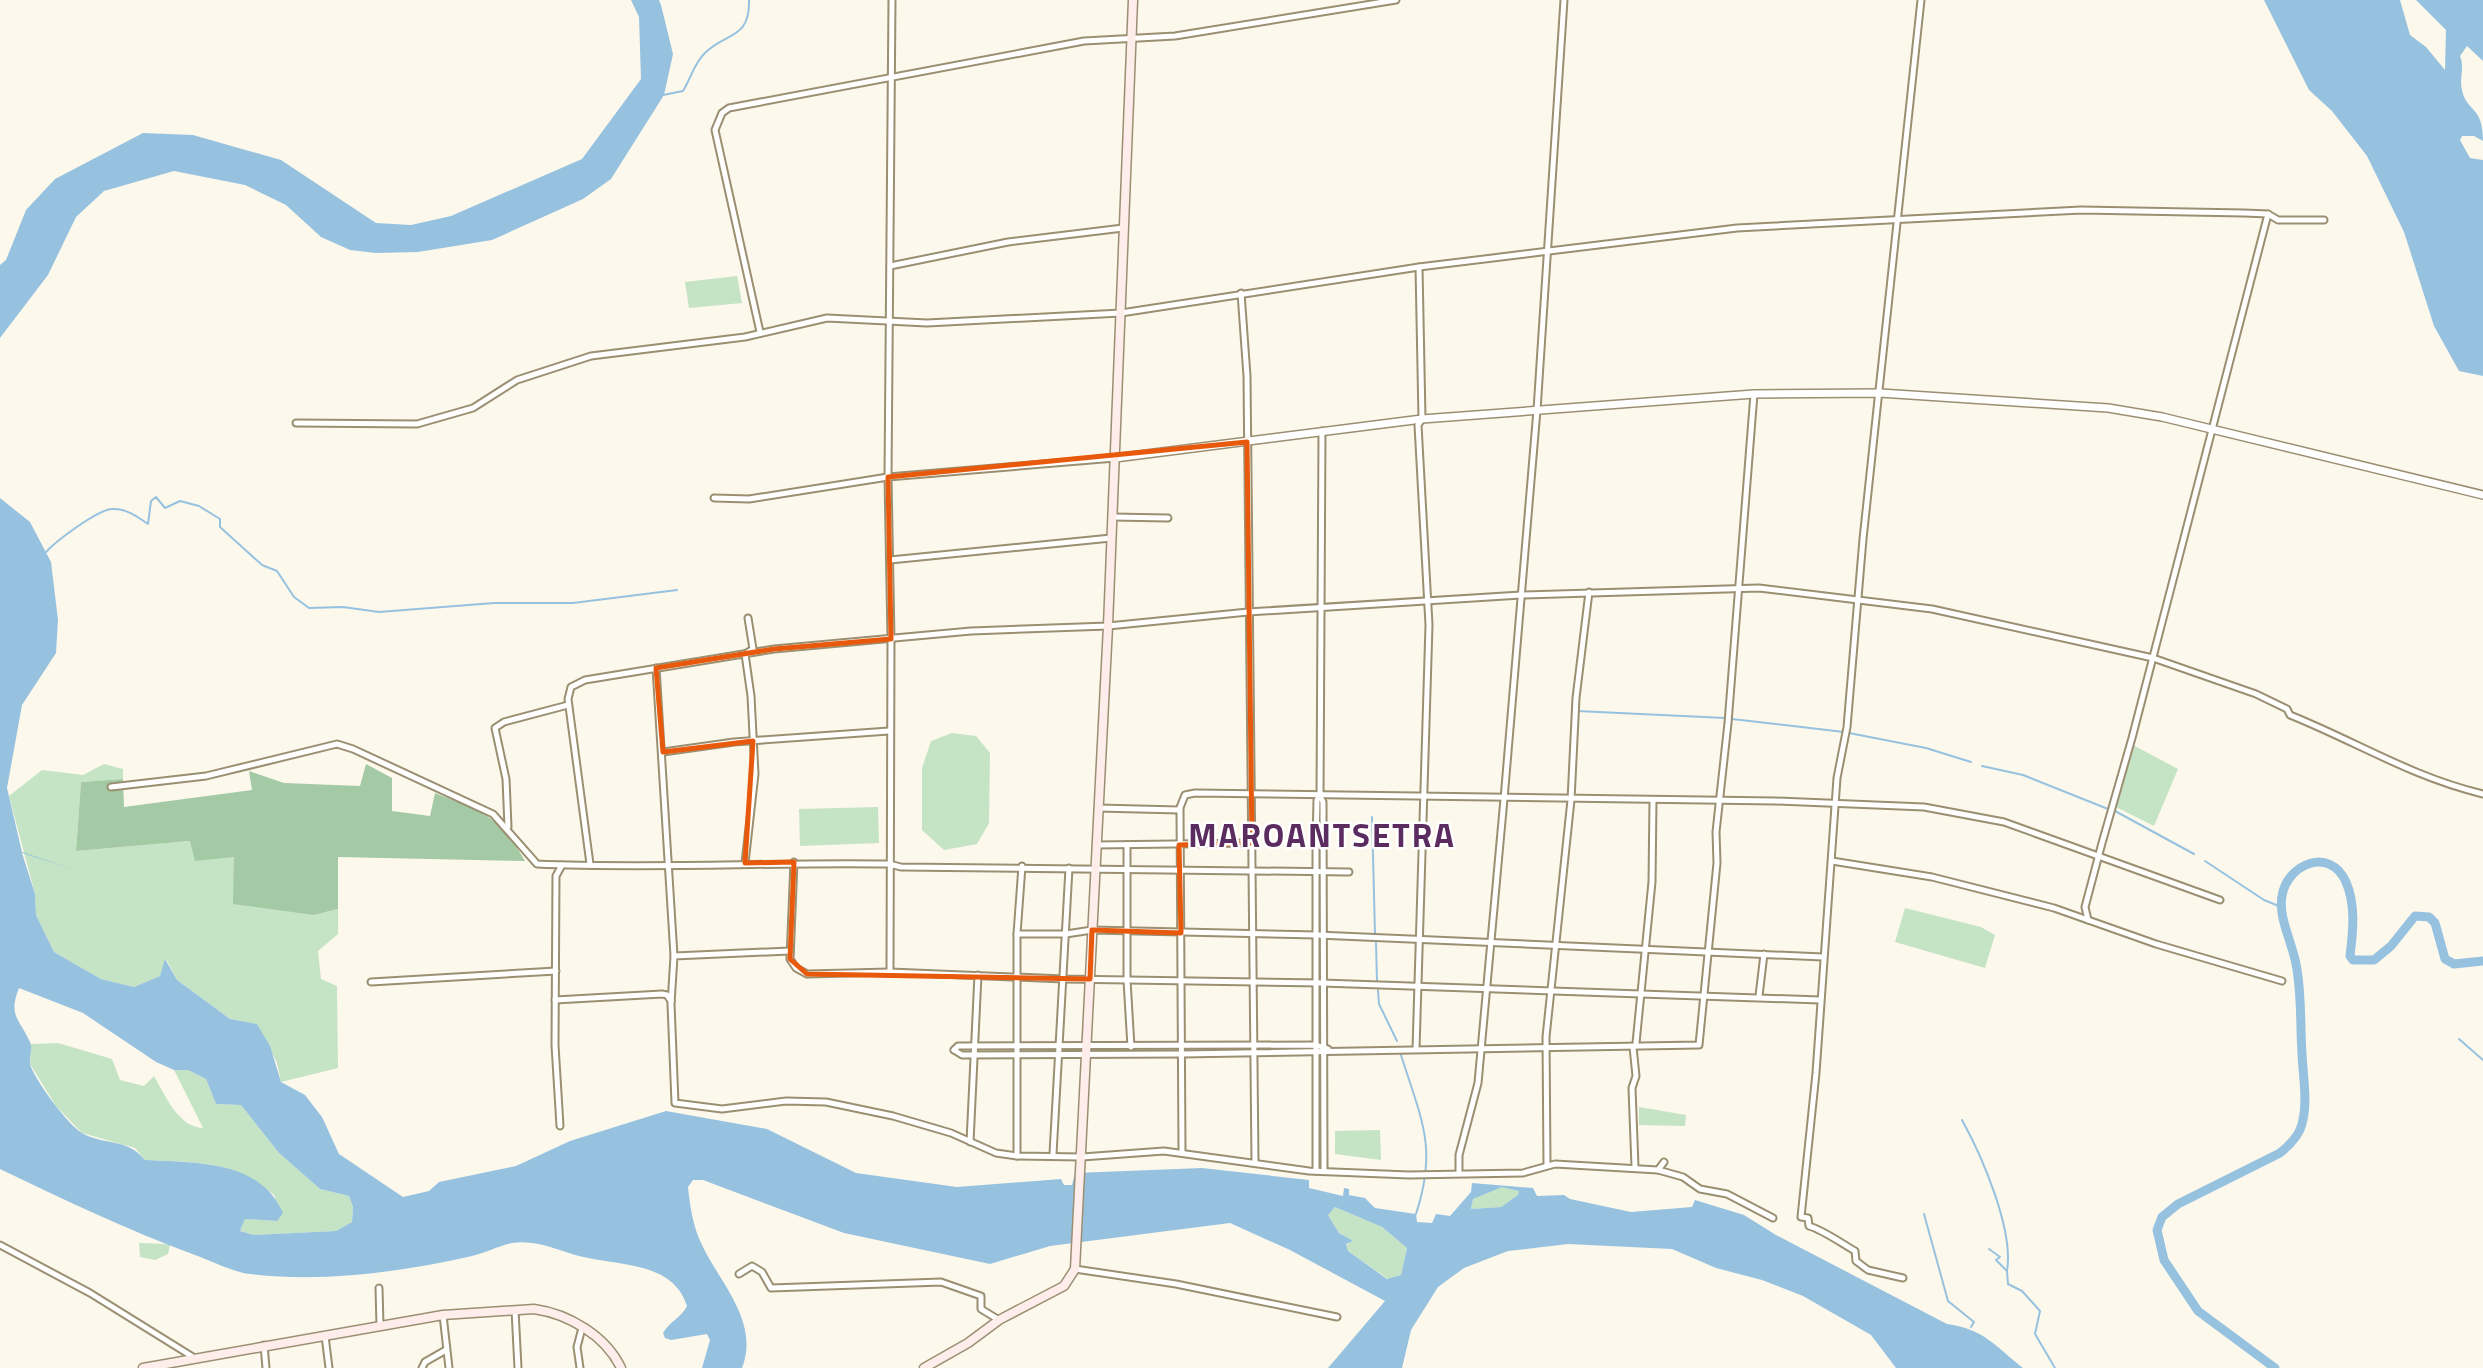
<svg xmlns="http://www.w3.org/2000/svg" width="2483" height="1368" font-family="'Titillium Web',sans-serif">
  <rect width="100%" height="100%" fill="#fdf8ec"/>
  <g fill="#c5e3c5">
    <path d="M737 276 742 303 689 308 685 282Z"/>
    <path d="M952 733 976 736 990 753 989 823 977 844 944 850 922 830V768L931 741Z"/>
    <path d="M2133 745 2178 769 2154 826 2116 807Z"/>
    <path d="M104 764 123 769V779L81 782 76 851 190 841 234 857 314 915 338 909V934L318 951 321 979 337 986 338 1068 281 1082 277 1063 257 1024 230 1019 177 980 166 959 160 976 134 987 101 979 54 952 36 915 35 894 9 796 42 770 83 775Z"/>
    <path d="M878 807 879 843 800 846 799 809Z"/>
    <path d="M1905 908 1981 927 1995 935 1985 968 1895 942Z"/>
    <path d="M58 1043 112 1059 120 1080 144 1086 154 1076C165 1095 178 1127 203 1128L174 1070H188L206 1079 216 1104 241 1105 279 1153 320 1189 349 1196 353 1207 352 1222 336 1231 254 1235 240 1231 245 1219 276 1221 275 1196C232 1159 199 1163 145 1160L135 1148 82 1133 56 1106 30 1064 31 1044Z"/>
    <path d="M1639 1107 1686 1115 1685 1126 1639 1125Z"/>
    <path d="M1380 1130 1381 1160 1335 1154V1131Z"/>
    <path d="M1502 1186 1519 1191 1518 1195 1501 1207 1471 1209 1473 1199Z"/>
    <path d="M1335 1207 1382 1227 1407 1248 1401 1275 1388 1279 1348 1251 1346 1245 1352 1241 1339 1233 1328 1215Z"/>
    <path d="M139 1243 166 1244 170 1245 168 1254 155 1260 140 1257Z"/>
  </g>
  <path fill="#a4c9a5" d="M366 764 392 778V811L430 816 435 793C482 812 499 815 525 861L338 857V909L314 915 233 904 234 857 195 861 190 841 76 851 81 782 123 779 124 807 252 790 249 771 284 783 360 786Z"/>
  <g fill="#96c2e0" fill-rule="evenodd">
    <path d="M631 0H659L661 5 673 54 664 95 611 179 583 199 492 240 418 252 376 253 350 250 321 237 286 205 245 185 174 171 104 191 76 217 48 275 0 338V265L6 260 26 210 55 179 143 133 193 135 281 160 376 223 411 225 451 216 582 159 641 79 639 17Z"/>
    <path d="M2264 0H2400L2410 35 2426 47 2445 70 2446 30 2416 0H2483V61L2467 46 2460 56C2465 67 2459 78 2462 90 2467 113 2483 105 2483 141L2474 136H2462L2460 140 2470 158 2483 160V376L2459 371 2434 326 2404 232 2367 156 2332 111 2309 90Z"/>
    <path d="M0 498 30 522 51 562 58 620 56 653 22 705 7 788 22 852 79 871 94 881 162 891 155 914 165 959 177 980 230 1019 257 1024 270 1046 281 1082 305 1095 322 1117 339 1154 403 1197 429 1191 439 1182 516 1166 570 1141 666 1111 767 1129 856 1173 957 1187 1061 1179 1064 1185H1072L1075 1173 1202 1168 1309 1180V1188L1343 1196 1344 1188 1349 1189V1195L1365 1198 1375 1208 1416 1214 1417 1222 1432 1223 1436 1214 1450 1216 1471 1192 1472 1183 1533 1188 1537 1196 1564 1195 1570 1199 1631 1212 1692 1207 1695 1200 1744 1215 1776 1235 1947 1324C1984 1329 1995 1346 2023 1368H1896L1871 1335 1803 1296 1762 1280 1716 1268 1672 1249 1568 1244 1508 1251 1464 1268 1438 1287 1411 1330 1402 1368H1328L1385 1301 1290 1250 1230 1223 1050 1246 990 1264 844 1233 703 1180H693L688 1187C690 1206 693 1227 702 1245 720 1283 760 1322 742 1368H702L710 1340 707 1334 671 1340 665 1338 663 1333C669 1322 682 1317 687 1306 673 1261 618 1266 579 1256 557 1250 536 1239 512 1243 498 1246 485 1253 472 1256 402 1272 321 1283 250 1274 232 1272 212 1261 195 1255 128 1230 64 1200 0 1169ZM22 853 79 871 94 881 162 891 155 914 165 959 160 976 134 987 101 979 54 952 36 915 35 894ZM19 988 83 1013 156 1062 174 1070H188L206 1079 216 1104 241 1105 279 1153 320 1189 349 1196 353 1207 352 1222 336 1231 254 1235 240 1231 245 1219 277 1221 283 1213C259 1159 196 1163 145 1160 126 1137 105 1146 82 1133 68 1125 34 1079 30 1064 29 1057 33 1049 30 1042 19 1018 8 1016 19 988ZM1502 1187 1519 1191 1518 1195 1501 1207 1471 1209 1473 1199ZM1335 1207 1382 1227 1407 1248 1401 1275 1387 1279 1348 1251 1346 1244 1353 1241 1339 1233 1328 1215Z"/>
  </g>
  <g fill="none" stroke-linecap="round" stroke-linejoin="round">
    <g stroke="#96c2e0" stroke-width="2">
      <path d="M663 95 683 91C690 80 695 61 706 52 727 32 750 39 749 0"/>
      <path d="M46 552C56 541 97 510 112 509 126 508 138 517 148 524L151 501 156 497 165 508 180 501 199 506 220 519V527L262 565 277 571 294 597 309 608 343 607 379 612 494 603H573L677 590"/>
      <path d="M1577 711 1725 718"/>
      <path d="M1732 719 1844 732"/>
      <path d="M1849 733 1926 748 1971 762"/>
      <path d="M1982 766 2023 775 2108 809"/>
      <path d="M2115 811 2194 854"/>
      <path d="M1372 817 1375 934"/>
      <path d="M2205 861 2264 900 2281 907"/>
      <path d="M1376 943 1377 981"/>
      <path d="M1378 990 1379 1004 1397 1041"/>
      <path d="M2459 1039 2483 1060"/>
      <path d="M1401 1055C1421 1119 1438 1147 1416 1214"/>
      <path d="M1962 1120C1982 1156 2014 1230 2007 1271"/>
      <path d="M1924 1214 1948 1301 1974 1322 1971 1327"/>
      <path d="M1989 1249 2000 1257 1996 1260 2007 1271 2008 1284 2022 1291 2040 1311 2035 1334 2055 1368"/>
    </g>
    <path stroke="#96c2e0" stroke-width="9" d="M2275 1368 2198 1311 2164 1260 2157 1230 2162 1217 2178 1204 2280 1153C2290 1145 2299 1136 2302 1124 2308 1101 2303 1077 2302 1054 2300 1024 2302 994 2296 964 2292 942 2278 917 2282 896 2287 864 2330 846 2346 882 2356 905 2353 932 2350 956L2353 960H2374L2391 946 2415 916 2429 917 2435 923 2445 959 2454 964 2483 961"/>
    <g stroke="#9b8f72" stroke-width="9">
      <g id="minor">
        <path d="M890 266 1008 242 1123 228"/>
        <path d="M1241 293 1247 376 1255 1162"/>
        <path d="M760 332 715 130 722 113 729 108 1084 41 1175 36 1396 0"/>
        <path d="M296 423 417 424 473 408 517 380 591 356 745 337 827 318 927 323 1121 313 1419 267 1737 228 2081 210 2244 213 2268 214 2278 220H2324"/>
        <path d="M714 498 749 499 888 477 1115 458"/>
        <path d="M1112 517 1168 518"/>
        <path d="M890 560 1111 538"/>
        <path d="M656 668 674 956"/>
        <path d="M663 752 734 742 889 731"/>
        <path d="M111 787 206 776 337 744 353 749 493 814 537 864C654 869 772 862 889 864L901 867 1349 872"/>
        <path d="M1320 796 1323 802 1324 1171"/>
        <path d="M1098 808 1179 810 1185 795 1195 793 1775 801 1924 807 2004 822 2220 900"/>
        <path d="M1180 809 1182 1152"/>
        <path d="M508 827 506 779 495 728 504 722 568 705"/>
        <path d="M1096 845 1252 843"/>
        <path d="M1127 845V980L1131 1047"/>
        <path d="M1832 861 1932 877 2054 908 2156 944 2282 981"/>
        <path d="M794 862 790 959 796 968 807 974 890 972 1064 979 1322 983 1820 1000"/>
        <path d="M745 863 755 774 751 696 745 654 753 649 748 618"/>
        <path d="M590 864 568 699 571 687 585 680 774 649 971 631 1108 626 1248 612 1521 595 1759 588 1932 609 2153 658 2256 694 2287 709 2290 715C2357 742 2412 777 2483 794"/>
        <path d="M2088 920 2085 907 2102 843 2132 738 2268 214"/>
        <path d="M1017 934H1066L1092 930 1317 935 1823 957"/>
        <path d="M790 951 674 956 671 1004 675 1103 722 1109 786 1101 826 1102 893 1116 951 1133 996 1153 1017 1156 1082 1157 1164 1151 1309 1171 1409 1175 1523 1173 1555 1164 1658 1170 1664 1162"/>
        <path d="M890 972 891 639 888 477 892 0"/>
        <path d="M371 982 556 971"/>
        <path d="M1759 996 1764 954"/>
        <path d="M555 1000 662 994 667 995 671 1001"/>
        <path d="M1636 1043 1652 882 1653 800"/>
        <path d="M1633 1047 1636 1076 1632 1088 1635 1167"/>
        <path d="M1416 1049 1429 625 1418 425 1422 419 1419 267"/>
        <path d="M954 1050 962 1055 1182 1054 1699 1045 1717 863 1716 832 1728 723 1754 394"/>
        <path d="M954 1050 958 1046 1316 1045 1328 1049"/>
        <path d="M560 1126 555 1045 556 876 562 865"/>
        <path d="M970 1142 978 975"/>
        <path d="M1053 1154 1069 868"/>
        <path d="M1017 1156V934L1022 866"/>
        <path d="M1547 1165 1546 1037 1571 800 1576 698 1589 592"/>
        <path d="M1658 1170 1683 1177 1700 1189 1727 1194 1773 1218"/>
        <path d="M1316 1171V841L1317 800 1320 796 1322 431"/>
        <path d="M1459 1173V1155L1478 1083 1504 799 1537 410 1564 0"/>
        <path d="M0 1245 90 1293 193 1357"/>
        <path d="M1075 1269 1176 1284 1337 1317"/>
        <path d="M739 1274 752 1266 762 1272 771 1288 941 1282 981 1296V1309L999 1320"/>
        <path d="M1903 1278 1868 1270 1856 1261 1855 1251C1841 1243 1823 1230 1809 1226L1808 1218 1801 1217 1816 1073 1837 778 1847 727 1863 539 1921 0"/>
        <path d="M379 1288 380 1325"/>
        <path d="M515 1310 518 1368"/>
        <path d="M443 1315 449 1368"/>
        <path d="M325 1336 329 1368"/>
        <path d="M264 1345 266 1368"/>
        <path d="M422 1368 425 1362 446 1350"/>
        <path d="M580 1368 577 1347 582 1328"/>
      </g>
    </g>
    <g stroke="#9b8f72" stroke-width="10">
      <path id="tertiary" d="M1115 458 1422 419 1754 394 1880 393 2108 408 2162 417 2483 495"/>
    </g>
    <g stroke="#9b8f72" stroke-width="11">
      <g id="secondary">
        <path d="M143 1368 443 1315 534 1309C569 1314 606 1336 621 1368"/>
        <path d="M924 1368 968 1343 999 1320 1064 1286 1075 1269 1108 626 1133 0"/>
      </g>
    </g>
    <use href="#minor" stroke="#fff" stroke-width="5"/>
    <use href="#tertiary" stroke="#fff" stroke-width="7"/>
    <use href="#secondary" stroke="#feedeb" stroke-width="8"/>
  </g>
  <path fill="none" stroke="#e8590c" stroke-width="5" stroke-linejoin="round" d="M1247 442 1252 843 1179 845 1181 933 1092 930 1090 979 807 974 790 959 794 862 745 863 753 741 663 752 656 668 774 649 891 639 888 477Z"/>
  <g text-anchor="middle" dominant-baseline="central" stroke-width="5" stroke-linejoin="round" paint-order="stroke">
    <g font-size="33" font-weight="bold" letter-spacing="2" fill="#5a2c5f" stroke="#fff">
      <text x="1322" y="835">MAROANTSETRA</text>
    </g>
  </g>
</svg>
